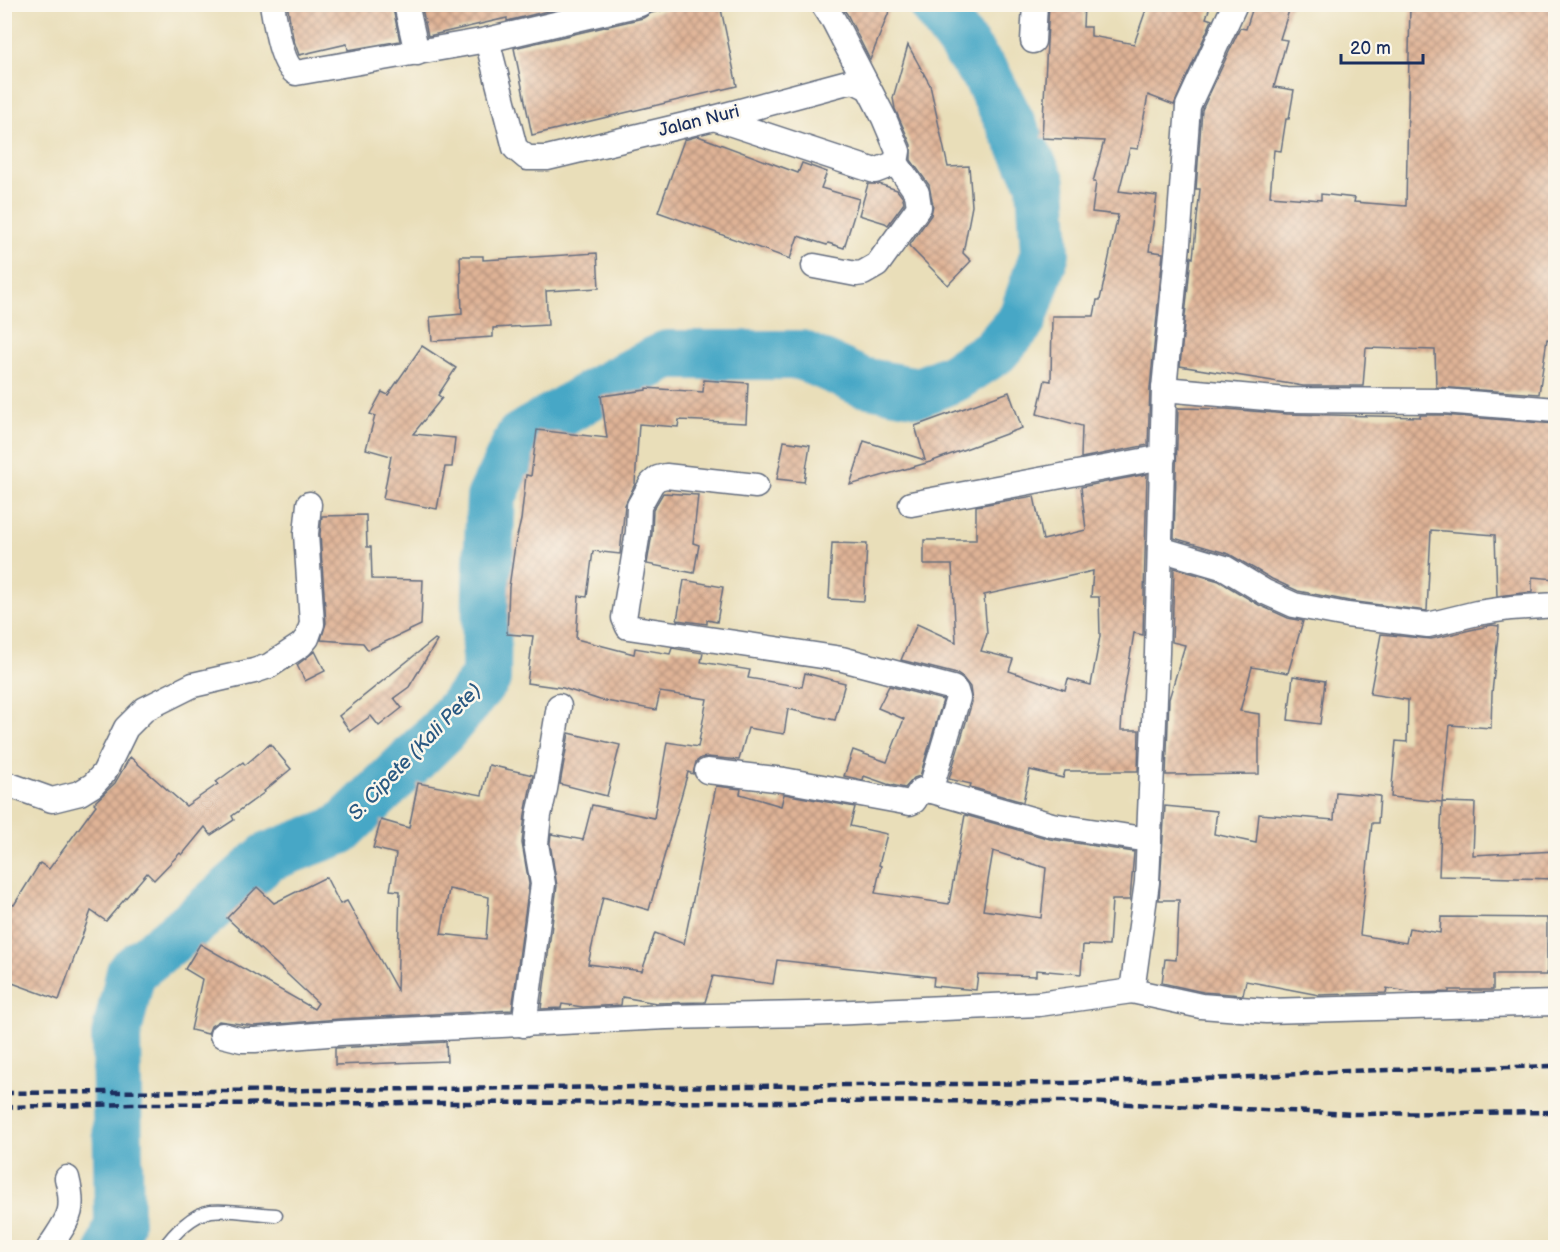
<svg xmlns="http://www.w3.org/2000/svg" width="1560" height="1252" font-family="'Balsamiq Sans',sans-serif">
  <defs>
    <pattern id="building-cross-hatch" width="8" height="8" patternUnits="userSpaceOnUse" patternTransform="scale(1.5)"><rect width="8" height="8" fill="#e0b496"/><path d="M0 0l8 8M0 8l8-8" fill="none" stroke="#b5937e"/></pattern>
  </defs>
  <rect width="100%" height="100%" fill="#fbf7ec"/>
  <filter id="ink" filterUnits="userSpaceOnUse"><feTurbulence type="fractalNoise" baseFrequency=".0167" numOctaves="2"/><feDisplacementMap in="SourceGraphic" scale="12" xChannelSelector="R" yChannelSelector="G"/><feConvolveMatrix kernelMatrix="1 2 1 2 8 2 1 2 1" color-interpolation-filters="sRGB"/></filter>
  <filter id="wash" filterUnits="userSpaceOnUse"><feTurbulence type="fractalNoise" baseFrequency=".008" numOctaves="4" result="noise"/><feDisplacementMap in="SourceGraphic" scale="24" xChannelSelector="R" yChannelSelector="G"/><feGaussianBlur stdDeviation="1.35" result="paint"/><feColorMatrix in="noise" values="0 0 0 0 0 0 0 0 0 0 0 0 0 0 0 0 0 1.4 0 .05"/><feComposite in="paint" operator="in"/></filter>
  <g filter="url(#wash)">
    <rect width="100%" height="100%" fill="#e9deb9"/>
    <g fill="none" stroke-linecap="round" stroke-linejoin="round">
      <path stroke="#47a7c6" stroke-width="50" d="M111 1248 119 1224 116 1036 131 972 201 916 268 857 340 830 442 731 486 678 487 586 491 498 520 437 598 391 667 355H801L862 382 919 392 955 377 995 351 1022 320 1045 253 1041 183 987 77 933 4"/>
    </g>
    <g id="blocks">
      <g fill="url(#building-cross-hatch)" fill-rule="evenodd">
        <path d="M287 4H392L400 41 348 50 347 44 299 55 293 38Z"/>
        <path d="M421 4H576L507 21V18L428 36Z"/>
        <path d="M687 4H720L737 86 532 135 514 48 643 18 651 13Z"/>
        <path d="M840 4H892L870 60 847 14Z"/>
        <path d="M1049 4H1084L1083 27H1091V36L1134 44 1148 4H1211L1206 18 1212 20 1174 105 1148 95 1138 149 1130 148 1119 191 1157 196 1149 251 1163 253 1150 388 1148 445 1081 458 1082 426 1037 414 1045 380 1051 381 1052 316H1094L1097 300H1100L1118 215 1092 212 1096 182H1093L1104 141 1042 138Z"/>
        <path d="M1254 4H1291L1280 39 1287 40 1274 87 1294 90 1289 119H1286L1281 151 1274 150 1270 196 1321 200V194L1355 198 1354 202 1406 206 1410 4H1556V340L1547 339 1539 394 1436 387 1435 350 1366 348 1363 386H1303L1180 366 1191 257 1193 258 1200 189H1196L1202 110 1240 28 1246 29Z"/>
        <path d="M908 45 930 85 948 167 969 166 972 206 963 253 971 261 948 285 909 246 931 215 933 205 929 185 911 160V145L895 109 893 98Z"/>
        <path d="M698 136 798 173 802 163 827 172 821 188 859 199 844 248 828 243 827 245 798 236 790 259 658 212 684 140Z"/>
        <path d="M868 184H879L897 190 903 198 904 203 888 225 885 223 859 215Z"/>
        <path d="M597 253 599 288 546 291 548 325 493 328V337L432 341 430 317 462 314 460 256H483V260Z"/>
        <path d="M422 346 456 368 438 395 442 398 413 434 455 438 452 467H445L437 509 383 499 391 456 366 449 375 416 370 414 382 392 388 395Z"/>
        <path d="M704 380 748 383 746 423 679 420 678 427 639 424 635 484 625 505 620 554 593 551 587 597 579 596 576 639 634 654 635 648 670 654 672 648 703 653 701 662 750 670 748 678 802 687 805 673 845 683 835 720 788 709 784 734 748 728 739 760 708 757 701 758 696 762 693 774 688 772 649 910 603 897 588 964 642 971 655 933 684 944 716 786 741 789 740 794 781 806 784 794 855 807 850 826 887 834 879 865 881 866 875 893 949 904 965 815 1050 839 1134 852 1130 900H1112L1109 946 1083 945 1081 974 1036 970V976L978 974 976 990 933 986 934 977 777 960 773 984 713 976 705 1002 656 1003 622 997 621 1005 583 1007 562 1004 561 1008 541 1009 557 886 550 843 551 834 583 840 592 805 654 818 667 742 698 747 707 699 660 692 656 710 600 700 563 688 527 683 533 636 507 634 509 587 515 545 521 520 526 475 531 476 537 430 607 438 601 396 646 390V388L703 392ZM993 851 1046 868 1041 918 983 910Z"/>
        <path d="M1009 392 1022 428 930 462 850 485 864 441 925 460 915 426Z"/>
        <path d="M1178 408 1226 409 1287 414 1420 417V415H1443L1556 424V579L1532 577V592L1497 596 1495 535 1431 530 1427 611 1349 601 1298 591 1272 579 1229 554 1174 538Z"/>
        <path d="M784 441 810 445 804 482 777 479Z"/>
        <path d="M1147 474 1143 635 1134 633 1123 699 1121 730H1139L1138 771H1065L1063 778 1030 770 1023 802 970 787 971 784 949 779 972 702 970 687 963 678 957 674 901 660 917 624 956 642 952 565H924V540H976V506L1034 496 1043 540 1086 530 1081 487ZM1093 571 1091 597H1099L1100 636 1091 685 1068 679 1065 690 1009 671 1013 659 981 651 987 634 984 595Z"/>
        <path d="M663 493 698 495 693 543 699 545 694 573 647 564 652 534 653 510Z"/>
        <path d="M366 515 367 547H371L372 579 423 580 421 625 368 650 363 643 321 640 326 623 320 534 322 516Z"/>
        <path d="M832 543 867 544 864 601 829 599Z"/>
        <path d="M1174 568 1219 581 1259 605 1288 618 1303 621 1288 673 1252 667 1240 711 1259 714V774L1166 775 1169 699 1185 645 1172 642Z"/>
        <path d="M684 580 723 587 717 622 707 620V624L677 620Z"/>
        <path d="M1492 625 1499 626 1492 693 1491 728 1450 725 1442 802 1391 797 1396 741 1407 742 1408 700 1370 694 1381 634 1431 639Z"/>
        <path d="M435 639 437 641 409 687 394 698 402 708 379 726 371 716 350 731 339 716Z"/>
        <path d="M315 651 325 671 305 681 297 665Z"/>
        <path d="M1293 676 1325 681 1320 724 1288 720Z"/>
        <path d="M889 686 943 700 920 776 914 778 905 788 887 784 864 776 863 780 844 776 853 750 887 762 904 719 878 708Z"/>
        <path d="M569 733 620 745 607 796 560 784Z"/>
        <path d="M270 744 291 769 264 791 265 792 232 816 234 820 211 835 205 827 182 855 180 853 154 880 147 873 106 921 91 911 59 1000 4 980V902L14 905 40 863 49 869 96 805 94 803 115 783 130 757 186 806 218 784 216 782 243 762 245 765Z"/>
        <path d="M489 765 533 775 525 814 522 843 529 884 512 1010 339 1019 254 1026 219 1021 211 1026 208 1034 191 1030 202 979 185 969 200 944 314 1009 318 1003 227 918 257 887 274 903 326 877 340 904 347 901 397 990 400 891 390 890 396 854 373 848 381 820 409 828 418 783 482 795ZM449 889 489 897 486 939 441 934Z"/>
        <path d="M1336 792 1380 796 1378 823H1372L1360 935 1406 943 1409 928 1440 933 1441 917 1547 918V975H1493V990H1449V992L1414 993 1387 988 1386 993 1319 995 1246 981 1243 995 1203 992 1162 983 1165 959 1176 960 1179 900H1159L1165 806 1217 811 1214 834 1256 843 1259 814 1334 820Z"/>
        <path d="M1442 802 1475 803 1473 855 1556 851V879L1439 876Z"/>
        <path d="M446 1042 447 1061 335 1065V1048Z"/>
      </g>
    </g>
  </g>
  <g filter="url(#ink)">
    <use href="#blocks" fill-opacity="0" stroke="#636c7e" stroke-width="1.5"/>
    <g fill="none" stroke-linecap="round" stroke-linejoin="round">
      <g stroke="#636c7e" stroke-width="15">
        <path id="service" d="M164 1248C174 1233 193 1214 211 1211 228 1209 258 1214 276 1215"/>
      </g>
      <g stroke="#636c7e" stroke-width="27">
        <g id="minor">
          <path d="M272 4C275 21 281 65 296 73L487 40 640 4"/>
          <path d="M406 4 417 53"/>
          <path d="M1235 4 1188 106 1178 244 1164 389 1157 653 1147 882 1132 991 1201 1006 1266 1011 1556 1003"/>
          <path d="M487 40 515 148 527 158H547L714 118 844 83 854 81 868 88"/>
          <path d="M1033 41 1035 4"/>
          <path d="M714 118 875 171 896 163 898 151 884 118 834 21 823 4"/>
          <path d="M814 266 856 274 863 273 877 265 919 207 917 193 896 163"/>
          <path d="M1164 389 1287 400 1444 401 1556 410"/>
          <path d="M756 486 666 476 658 478 652 483 639 506 638 532 624 618 628 627 842 659 953 688 956 691 958 698 930 791"/>
          <path d="M911 504 1163 457"/>
          <path d="M1160 549 1225 568 1265 592 1294 605 1347 615 1428 625 1477 613 1511 608 1556 605"/>
          <path d="M707 771 784 780 910 803 914 801 920 791 925 789 1052 825 1149 840"/>
          <path d="M4 783 52 800 80 793 93 785 104 773 126 728 145 709 193 685 254 671 269 666 301 645 307 638 312 624 306 534 309 504"/>
          <path d="M524 1025 543 884 536 844 539 815 545 789 559 706"/>
          <path d="M222 1035 242 1040H255L340 1033 666 1017 807 1014 1039 1004 1132 991"/>
          <path d="M49 1248C68 1218 76 1214 67 1178"/>
        </g>
      </g>
      <use href="#service" stroke="#fff" stroke-width="12"/>
      <use href="#minor" stroke="#fff" stroke-width="24"/>
      <g stroke="#1b2f5e" stroke-width="4.5" stroke-dasharray="9 4.5" stroke-linecap="butt">
        <path d="M4 1093 1065 1083 1234 1078 1346 1071 1556 1066"/>
        <path d="M4 1107 132 1104 1062 1101 1355 1114 1556 1112"/>
      </g>
    </g>
  </g>
  <g text-anchor="middle" dominant-baseline="central" stroke-width="5" stroke-linejoin="round" paint-order="stroke">
    <g font-size="18" fill="#1b2f5e" stroke="#fbf7ec">
      <text transform="translate(699 121) rotate(-14)">Jalan Nuri</text>
    </g>
    <g font-size="20" font-style="italic" fill="#2a5982" stroke="#fbf7ec">
      <text transform="translate(415 752) rotate(-46)">S. Cipete (Kali Pete)</text>
    </g>
  </g>
  <rect width="1560" height="1252" fill="none" stroke="#fbf7ec" stroke-width="24"/>
  <path d="M1341 54v9h82v-9" fill="none" stroke="#1b2f5e" stroke-width="3"/>
  <text x="1350" y="54" font-size="18" fill="#1b2f5e" stroke="#fbf7ec" stroke-width="4.5" paint-order="stroke">20 m</text>
</svg>
